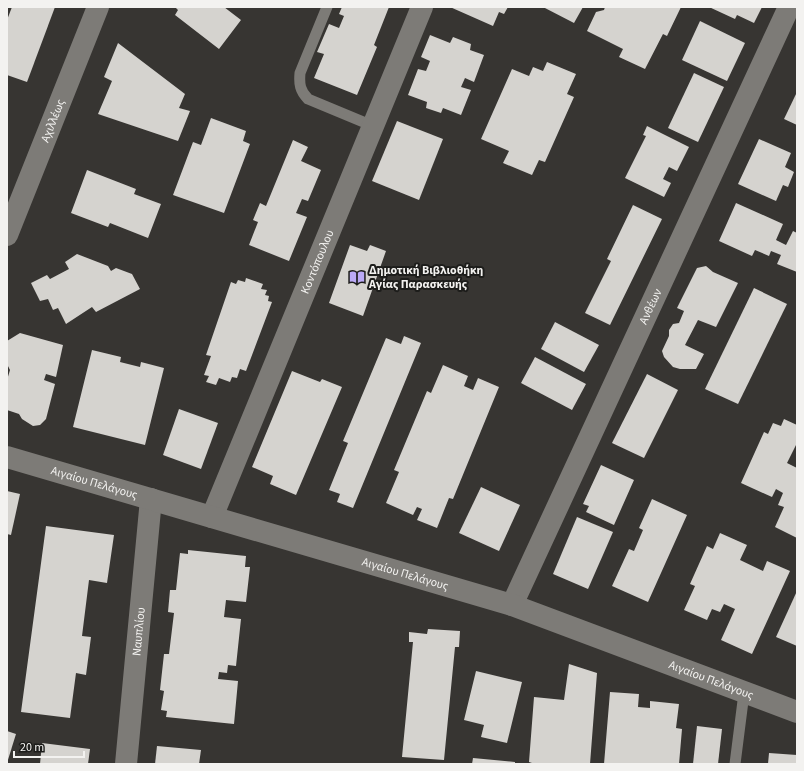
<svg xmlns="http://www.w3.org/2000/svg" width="804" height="771" font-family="'Source Sans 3',sans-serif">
  <rect width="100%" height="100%" fill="#373532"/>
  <g fill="#d5d3cf">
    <path d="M12 7H55L27 82 7 75V20Z"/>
    <path d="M175 7H224L241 20 219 49 175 15 178 10Z"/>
    <path d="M342 7H389L374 45 377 47 357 95 314 78 324 54 317 52 329 24 339 28 344 16 339 14Z"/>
    <path d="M450 7H508L504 14 499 12 493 26Z"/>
    <path d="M543 7H583L574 23Z"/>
    <path d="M605 7H681L667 36 663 34 645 69 619 57 623 49 587 31 596 12 604 10Z"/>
    <path d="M709 7H762L754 23 737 15 735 19Z"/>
    <path d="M700 21 745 43 727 81 682 60Z"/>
    <path d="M430 35 450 43 453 37 471 44 470 50 484 55 474 82 465 78 461 87 471 90 461 115 443 108 441 113 426 108 427 102 408 95 418 69 426 71 430 61 421 57Z"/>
    <path d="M118 43 185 94 179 108 190 111 178 141 98 114 112 81 104 77Z"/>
    <path d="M547 62 576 74 567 94 574 97 545 162 539 160 532 175 503 163 509 151 481 139 512 69 529 76 533 67 543 71Z"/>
    <path d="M694 73 724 87 698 142 668 128Z"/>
    <path d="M797 92V125L784 119Z"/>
    <path d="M211 118 246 131 243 141 250 144 224 213 173 195 193 142 201 145Z"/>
    <path d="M397 121 443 139 419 200 372 181Z"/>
    <path d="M647 126 689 147 677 171 669 167 663 179 671 183 664 197 625 178 646 136 643 135Z"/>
    <path d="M759 139 791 153 785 167 794 172 788 187 783 185 776 201 738 184Z"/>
    <path d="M293 140 308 147 301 161 321 170 308 201 302 199 296 213 307 217 289 261 249 245 258 222 253 220 260 203 266 206Z"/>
    <path d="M87 170 136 189 134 194 161 204 148 238 110 223 108 227 71 213Z"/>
    <path d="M736 203 783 224 776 240 786 245 793 231 797 233V272L777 264 781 255 771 251 769 256 755 250 752 256 719 241Z"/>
    <path d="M633 205 662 219 610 325 585 313 611 261 607 259Z"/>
    <path d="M350 245 367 251 370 245 386 251 363 316 329 303Z"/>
    <path d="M77 254 108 266 111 271 116 268 132 274 140 289 96 312 92 307 66 324 58 308 53 310 48 299 40 301 31 283 47 275 50 279 69 269 65 262Z"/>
    <path d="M706 266 713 272 738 283 716 327 698 320 685 345 704 354 696 369H680L673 367 664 357 662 351 669 336V330L673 324 679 323 684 311 677 308 697 268Z"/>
    <path d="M246 278 263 284 261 289 267 290 265 295 269 296 268 301 272 302 246 371 240 369 237 378 232 377 230 382 219 378 216 385 206 382 209 376 204 375 211 356 206 355 231 282 236 284 238 280 245 282Z"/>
    <path d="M754 288 787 304 738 404 705 389Z"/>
    <path d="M555 322 599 345 584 372 541 349Z"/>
    <path d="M20 333 63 345 56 377 46 374 44 380 55 384 46 419 40 425 33 426 22 419 19 414 7 410V380L10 370 7 364V341Z"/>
    <path d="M404 336 421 343 353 508 337 502 340 494 329 490 348 443 343 441 386 338 401 344Z"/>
    <path d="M92 350 121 357 120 362 140 367 141 362 164 368 145 445 73 427Z"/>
    <path d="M535 357 586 384 572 410 521 383Z"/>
    <path d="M443 365 468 376 464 386 473 390 478 378 499 387 453 499 449 498 437 528 417 520 422 509 417 507 413 515 386 503 399 472 394 470 427 391 431 393Z"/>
    <path d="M292 371 320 382 322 379 342 387 296 495 270 484 273 476 252 467Z"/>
    <path d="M647 374 678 390 644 458 612 443Z"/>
    <path d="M179 409 218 423 201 469 163 455Z"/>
    <path d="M784 419 797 425V443L787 463 797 468V538L775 527 784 507 778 505 783 493 776 489 772 497 741 483 764 432 768 434 773 423 781 426Z"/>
    <path d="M601 465 634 480 614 525 586 512 589 506 583 504Z"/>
    <path d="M481 487 520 505 499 551 459 533Z"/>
    <path d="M7 491 20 494 11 535 7 534Z"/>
    <path d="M652 499 687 515 648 602 612 586 629 549 634 551 643 530 639 528Z"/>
    <path d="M577 517 613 532 588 589 553 574Z"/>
    <path d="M46 526 114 535 107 583 89 580 82 636 91 637 86 675 76 673 70 718 21 712Z"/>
    <path d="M720 533 747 545 740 560 763 571 767 561 790 571 752 654 721 640 735 609 724 604 720 612 712 609 707 620 684 610 695 586 690 584 707 546 713 549Z"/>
    <path d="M188 550 246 556 245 567H250L246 602 226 600 224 617 241 619 236 666 228 665 227 673 219 672 218 679 238 681 234 724 166 717 167 711 161 710 164 691 160 690 164 654H169L174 613 168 612 170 590H176L180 553 188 554Z"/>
    <path d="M797 591V646L776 637Z"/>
    <path d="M428 629 460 631 459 647H455L444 760 402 757 413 642H409V632L427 634Z"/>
    <path d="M569 664 597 673 590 764H535L529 762 534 697 564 700Z"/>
    <path d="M476 671 522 682 507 743 481 737 484 725 464 720Z"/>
    <path d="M610 692 639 694 638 707 650 708V701L679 704 676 728 682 729 679 764H604Z"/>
    <path d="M697 726 722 729 718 764H693Z"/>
    <path d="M7 731 16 734 7 763Z"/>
    <path d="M42 743 90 749 88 764H40Z"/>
    <path d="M157 746 201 750 199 764H155Z"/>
    <path d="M769 753 797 755V764H768Z"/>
    <path d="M473 758 515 762V764H472Z"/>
  </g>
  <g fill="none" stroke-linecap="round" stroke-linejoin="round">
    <g stroke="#7d7b77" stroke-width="11">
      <path d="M327 7 300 73C299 84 300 91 308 99L373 126"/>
      <path d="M735 764 744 693"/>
    </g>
    <g stroke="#7d7b77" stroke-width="22">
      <path id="s1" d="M7 235 98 7"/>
      <path id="s2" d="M212 517 422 7"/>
      <path id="s3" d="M512 605 789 7"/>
      <path id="s4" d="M126 764 151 499"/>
    </g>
    <path stroke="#7d7b77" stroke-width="22" id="s5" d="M7 457 512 605 797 712"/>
  </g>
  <defs>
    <g id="library-bare" transform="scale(1.2)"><path d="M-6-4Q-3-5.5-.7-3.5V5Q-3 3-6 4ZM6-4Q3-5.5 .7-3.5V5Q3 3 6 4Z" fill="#bbaaf6" stroke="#1d1d1b" stroke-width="2.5" paint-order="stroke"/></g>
  </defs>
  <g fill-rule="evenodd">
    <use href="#library-bare" x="357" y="277"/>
  </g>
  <g text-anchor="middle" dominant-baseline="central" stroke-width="4" stroke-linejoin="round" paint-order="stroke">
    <g font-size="12" fill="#f3f2f0" stroke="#1d1d1b">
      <text stroke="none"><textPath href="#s1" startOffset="123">Αχιλλέως</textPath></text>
      <text stroke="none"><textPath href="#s2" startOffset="276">Κοντόπουλου</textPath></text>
      <text stroke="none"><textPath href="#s3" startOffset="329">Ανθέων</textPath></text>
      <text stroke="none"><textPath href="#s5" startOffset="91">Αιγαίου Πελάγους</textPath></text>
      <text stroke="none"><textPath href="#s5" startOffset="415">Αιγαίου Πελάγους</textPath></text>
      <text stroke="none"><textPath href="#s4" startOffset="133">Ναυπλίου</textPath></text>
      <text stroke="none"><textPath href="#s5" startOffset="739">Αιγαίου Πελάγους</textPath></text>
    </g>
    <g font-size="12" font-weight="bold" fill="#f3f2f0" stroke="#1d1d1b" text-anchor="start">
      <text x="369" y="270">Δημοτική Βιβλιοθήκη<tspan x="369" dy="14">Αγίας Παρασκευής</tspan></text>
    </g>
  </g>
  <rect width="804" height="771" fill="none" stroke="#f3f2f0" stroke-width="16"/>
  <path d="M14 751v6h70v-6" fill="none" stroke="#f3f2f0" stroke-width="2"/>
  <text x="20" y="751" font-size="12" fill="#f3f2f0" stroke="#1d1d1b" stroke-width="3" paint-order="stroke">20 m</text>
</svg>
